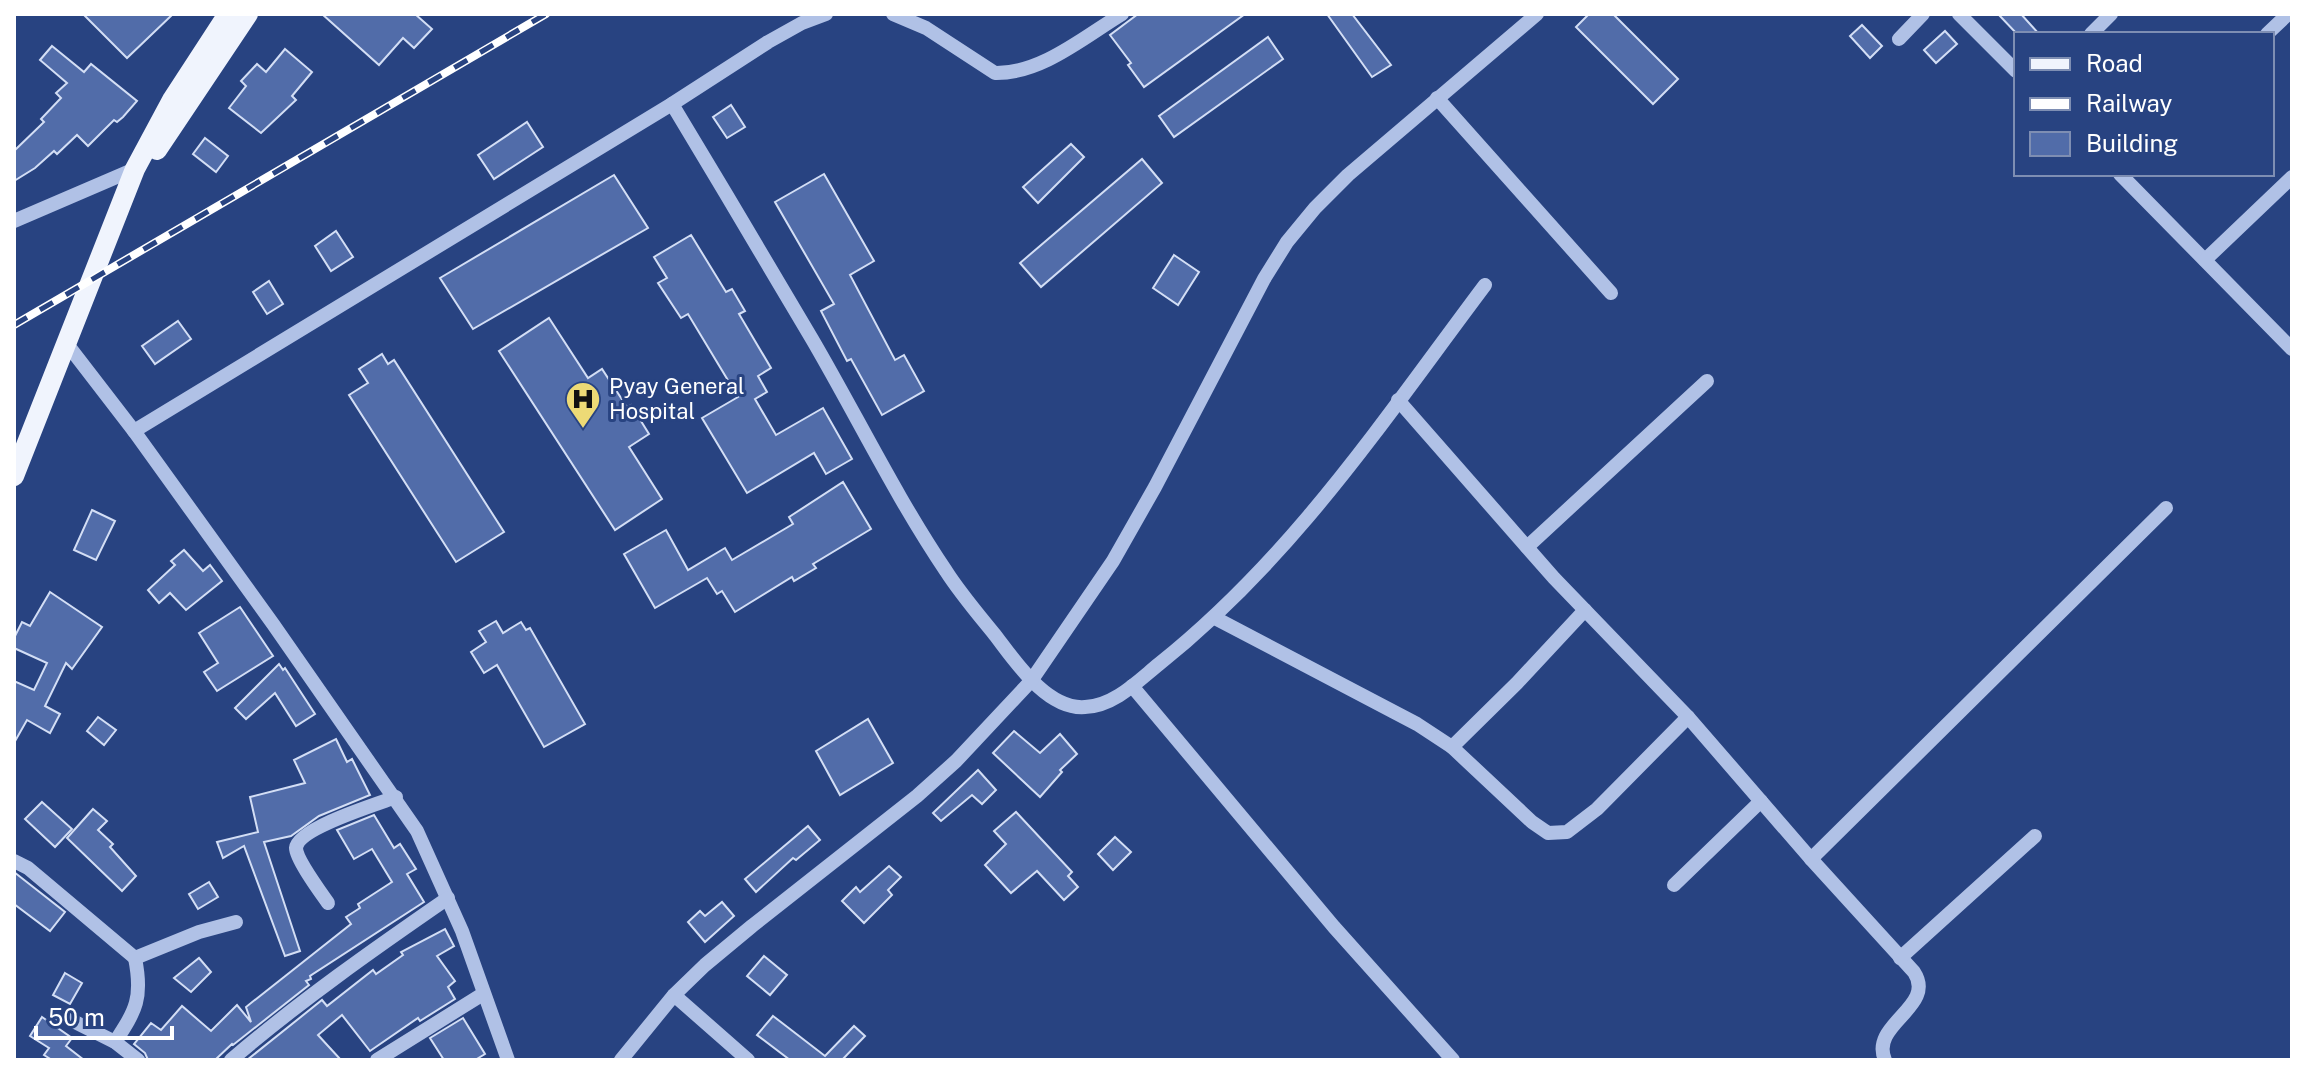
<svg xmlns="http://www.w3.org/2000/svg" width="2306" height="1074" font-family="'Public Sans',sans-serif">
  <rect width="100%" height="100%" fill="#284381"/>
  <g fill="#516ca9" stroke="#d3def5" stroke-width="2">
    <path d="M83 14H173L127 58Z"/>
    <path d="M322 14H415L432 29 414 48 403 38 379 65Z"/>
    <path d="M1138 14H1245L1144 87 1128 65 1131 63 1110 35Z"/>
    <path d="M1327 14H1352L1391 65 1372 77Z"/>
    <path d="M1589 14H1613L1678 79 1653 104 1576 27Z"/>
    <path d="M1998 14H2021L2039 34H2017Z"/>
    <path d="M1862 25 1882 46 1870 58 1850 36Z"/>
    <path d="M1945 31 1957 44 1936 63 1924 50Z"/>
    <path d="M1268 37 1283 59 1174 137 1159 116Z"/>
    <path d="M52 46 84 72 91 64 137 101 123 117 117 122 114 120 88 146 77 135 57 154 54 151 35 168 14 181V151L44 122 41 119 61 98 56 93 67 83 40 60Z"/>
    <path d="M285 49 312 72 292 96 296 100 261 133 229 108 246 86 241 81 257 64 266 72Z"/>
    <path d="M731 105 745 127 727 138 713 117Z"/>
    <path d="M527 122 543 147 494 179 478 155Z"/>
    <path d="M205 138 228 156 216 172 193 154Z"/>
    <path d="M1071 144 1084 157 1038 203 1023 187Z"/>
    <path d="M1142 159 1162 183 1041 287 1020 263Z"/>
    <path d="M824 174 874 261 850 275 895 360 904 355 924 391 882 415 851 359 847 361 821 311 834 304 775 202Z"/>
    <path d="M614 175 648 228 473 329 440 278Z"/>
    <path d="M336 231 353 257 331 271 315 246Z"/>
    <path d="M691 235 726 292 732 289 745 311 739 314 771 368 758 376 767 392 755 399 776 435 823 408 852 459 826 474 814 453 747 493 702 418 738 397 688 314 681 318 658 283 667 278 654 257Z"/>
    <path d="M1174 255 1199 272 1178 305 1153 288Z"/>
    <path d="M269 281 283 304 267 314 253 292Z"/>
    <path d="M549 318 588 378 602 369 627 407 631 405 649 434 629 447 662 499 615 530 499 351Z"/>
    <path d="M178 321 191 339 155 364 142 346Z"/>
    <path d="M382 354 388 364 394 360 504 532 456 562 349 395 368 383 359 369Z"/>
    <path d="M843 482 871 529 813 564 816 568 794 581 792 577 735 612 722 591 717 594 707 578 655 608 624 554 666 530 688 570 725 548 732 560 793 524 789 517Z"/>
    <path d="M92 510 115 521 96 560 74 550Z"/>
    <path d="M184 550 203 571 210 565 222 581 186 610 170 593 159 603 148 590 175 565 171 561Z"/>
    <path d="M50 592 102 627 72 669 66 663 45 706 60 714 50 733 27 720 14 743V681L34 690 47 663 14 648V638L22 622 30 626Z"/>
    <path d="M240 607 273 656 217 691 204 672 218 663 199 633Z"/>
    <path d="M496 621 503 633 521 622 526 630 530 628 585 724 544 747 497 665 484 673 471 652 486 642 479 631Z"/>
    <path d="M279 664 283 670 285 668 315 714 296 726 275 693 246 719 235 708Z"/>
    <path d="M98 717 116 730 104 745 87 731Z"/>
    <path d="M868 719 893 763 840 795 816 751Z"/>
    <path d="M1014 731 1040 753 1060 734 1077 754 1060 770 1062 772 1040 797 993 753Z"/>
    <path d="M336 739 347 762 352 759 370 795 319 816 291 836 264 842 300 951 285 956 244 846 223 858 217 842 258 832 250 797 305 783 294 760Z"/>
    <path d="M978 770 996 790 982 804 972 795 941 821 933 813Z"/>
    <path d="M42 802 72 829 55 847 25 819Z"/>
    <path d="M93 809 107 821 98 830 113 844 110 847 136 876 122 891 67 838Z"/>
    <path d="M1016 812 1072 872 1068 876 1078 887 1064 900 1037 871 1011 893 985 865 1006 844 994 831Z"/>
    <path d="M374 815 394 848 400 844 416 869 407 874 424 902 310 976 311 979 306 981 309 985 233 1045 232 1044 215 1060H148L145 1053 134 1044 151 1023 161 1030 182 1006 211 1031 237 1005 251 1022 246 1007 351 924 346 917 360 908 358 904 392 882 372 849 354 859 337 830Z"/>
    <path d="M808 826 820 840 796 860 793 858 756 892 745 879Z"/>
    <path d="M1115 837 1131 852 1113 870 1098 854Z"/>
    <path d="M889 866 901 877 888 890 892 895 864 923 842 901 856 887 860 892Z"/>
    <path d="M14 872 65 912 50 931 14 904Z"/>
    <path d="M209 882 218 897 198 909 189 894Z"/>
    <path d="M722 902 734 916 705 942 688 922 700 911 705 916Z"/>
    <path d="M445 929 454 946 437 956 455 981 448 987 455 999 420 1021 418 1018 370 1051 342 1015 318 1035 341 1060H247L322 1000 327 1006 373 970 376 974 403 955 401 952Z"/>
    <path d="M764 956 787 975 770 995 747 976Z"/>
    <path d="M199 958 211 972 191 992 174 978Z"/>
    <path d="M65 973 82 983 70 1004 53 995Z"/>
    <path d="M773 1016 825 1056 854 1026 865 1036 842 1060H790L757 1035Z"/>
    <path d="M42 1017 72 1038 66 1046 84 1060H52L44 1055 49 1048 30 1036Z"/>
    <path d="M463 1018 485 1054 475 1060H444L430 1038Z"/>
  </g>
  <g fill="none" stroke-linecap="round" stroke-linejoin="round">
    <g stroke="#b0c1e6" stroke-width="14">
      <path d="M893 14 926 28 995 73C1041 74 1084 37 1122 14"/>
      <path d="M1959 14 2016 71"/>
      <path d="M2091 34 2111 14"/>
      <path d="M2267 34 2288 14"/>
      <path d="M1899 39 1923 14"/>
      <path d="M1437 98 1611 293"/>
      <path d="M672 104C719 182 766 261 812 339 857 416 896 497 946 571 960 593 978 614 995 635 1015 661 1047 710 1085 707 1114 706 1138 681 1159 664 1294 556 1382 422 1485 285"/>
      <path d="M2120 174 2292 349"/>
      <path d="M14 221 135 169"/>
      <path d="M2205 260 2292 177"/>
      <path d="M67 344 134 431 273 624 417 831 462 931 508 1060"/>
      <path d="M1398 400 1554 578 1688 717 1811 859 1914 972C1937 1007 1869 1024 1885 1060"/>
      <path d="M134 431 672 104 768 42 802 23 826 14"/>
      <path d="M1527 547 1707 381"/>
      <path d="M1215 618 1417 724 1452 747 1532 822 1548 833 1567 832 1597 809 1688 717"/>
      <path d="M1132 686 1334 927 1453 1060"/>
      <path d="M1452 747 1517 683 1585 610"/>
      <path d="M1811 859 2166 508"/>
      <path d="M14 861 28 868 135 958 199 932 236 922"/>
      <path d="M1674 885 1761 801"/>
      <path d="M328 903C321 893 296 859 296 848 298 828 377 804 396 797"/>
      <path d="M1900 958 2035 836"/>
      <path d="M674 995 748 1060"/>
      <path d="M61 1015 115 1042 138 1060"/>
      <path d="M115 1042C136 1010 143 998 135 958"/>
      <path d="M231 1060C300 1001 374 949 448 898"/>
      <path d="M377 1060 483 994"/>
      <path d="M621 1060 674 995 705 965 752 926 917 796 956 761 1031 681 1113 561 1155 487 1264 279 1287 242 1315 208 1348 175 1537 14"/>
    </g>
    <g stroke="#f0f4fd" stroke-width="20">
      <path d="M157 150 248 14"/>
      <path d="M14 476 135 169 172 100 228 14"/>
    </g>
    <g stroke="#fff" stroke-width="8">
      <path id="rail" d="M14 325 546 14"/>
    </g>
    <use href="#rail" stroke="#284381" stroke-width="5" stroke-dasharray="15" stroke-linecap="butt"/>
  </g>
  <defs>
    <g id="hospital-pin" transform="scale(1.8)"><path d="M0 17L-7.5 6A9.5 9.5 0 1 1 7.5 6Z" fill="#edda76" stroke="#284381"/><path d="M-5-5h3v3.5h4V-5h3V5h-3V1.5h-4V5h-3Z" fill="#111"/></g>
  </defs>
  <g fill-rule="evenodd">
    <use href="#hospital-pin" x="583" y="399"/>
  </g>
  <g text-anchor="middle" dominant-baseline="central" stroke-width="6" stroke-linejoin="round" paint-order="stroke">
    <g font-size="22" fill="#fff" stroke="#284381" text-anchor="start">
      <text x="609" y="386">Pyay General<tspan x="609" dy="25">Hospital</tspan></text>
    </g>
  </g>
  <rect width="2306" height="1074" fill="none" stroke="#ffffff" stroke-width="32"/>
  <rect x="2014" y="32" width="260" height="144" fill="#284381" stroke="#7e8eb3" stroke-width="2"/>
  <rect x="2030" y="58" width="40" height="12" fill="#f0f4fd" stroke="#7e8eb3" stroke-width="2"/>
  <text x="2086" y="72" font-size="24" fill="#ffffff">Road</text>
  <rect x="2030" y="98" width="40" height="12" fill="#ffffff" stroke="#7e8eb3" stroke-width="2"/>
  <text x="2086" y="112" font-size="24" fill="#ffffff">Railway</text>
  <rect x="2030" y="132" width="40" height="24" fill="#516ca9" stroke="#7e8eb3" stroke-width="2"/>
  <text x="2086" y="152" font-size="24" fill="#ffffff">Building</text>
  <path d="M36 1026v12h136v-12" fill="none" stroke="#ffffff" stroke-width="4"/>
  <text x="48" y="1026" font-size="24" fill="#ffffff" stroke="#284381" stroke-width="6" paint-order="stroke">50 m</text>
</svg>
